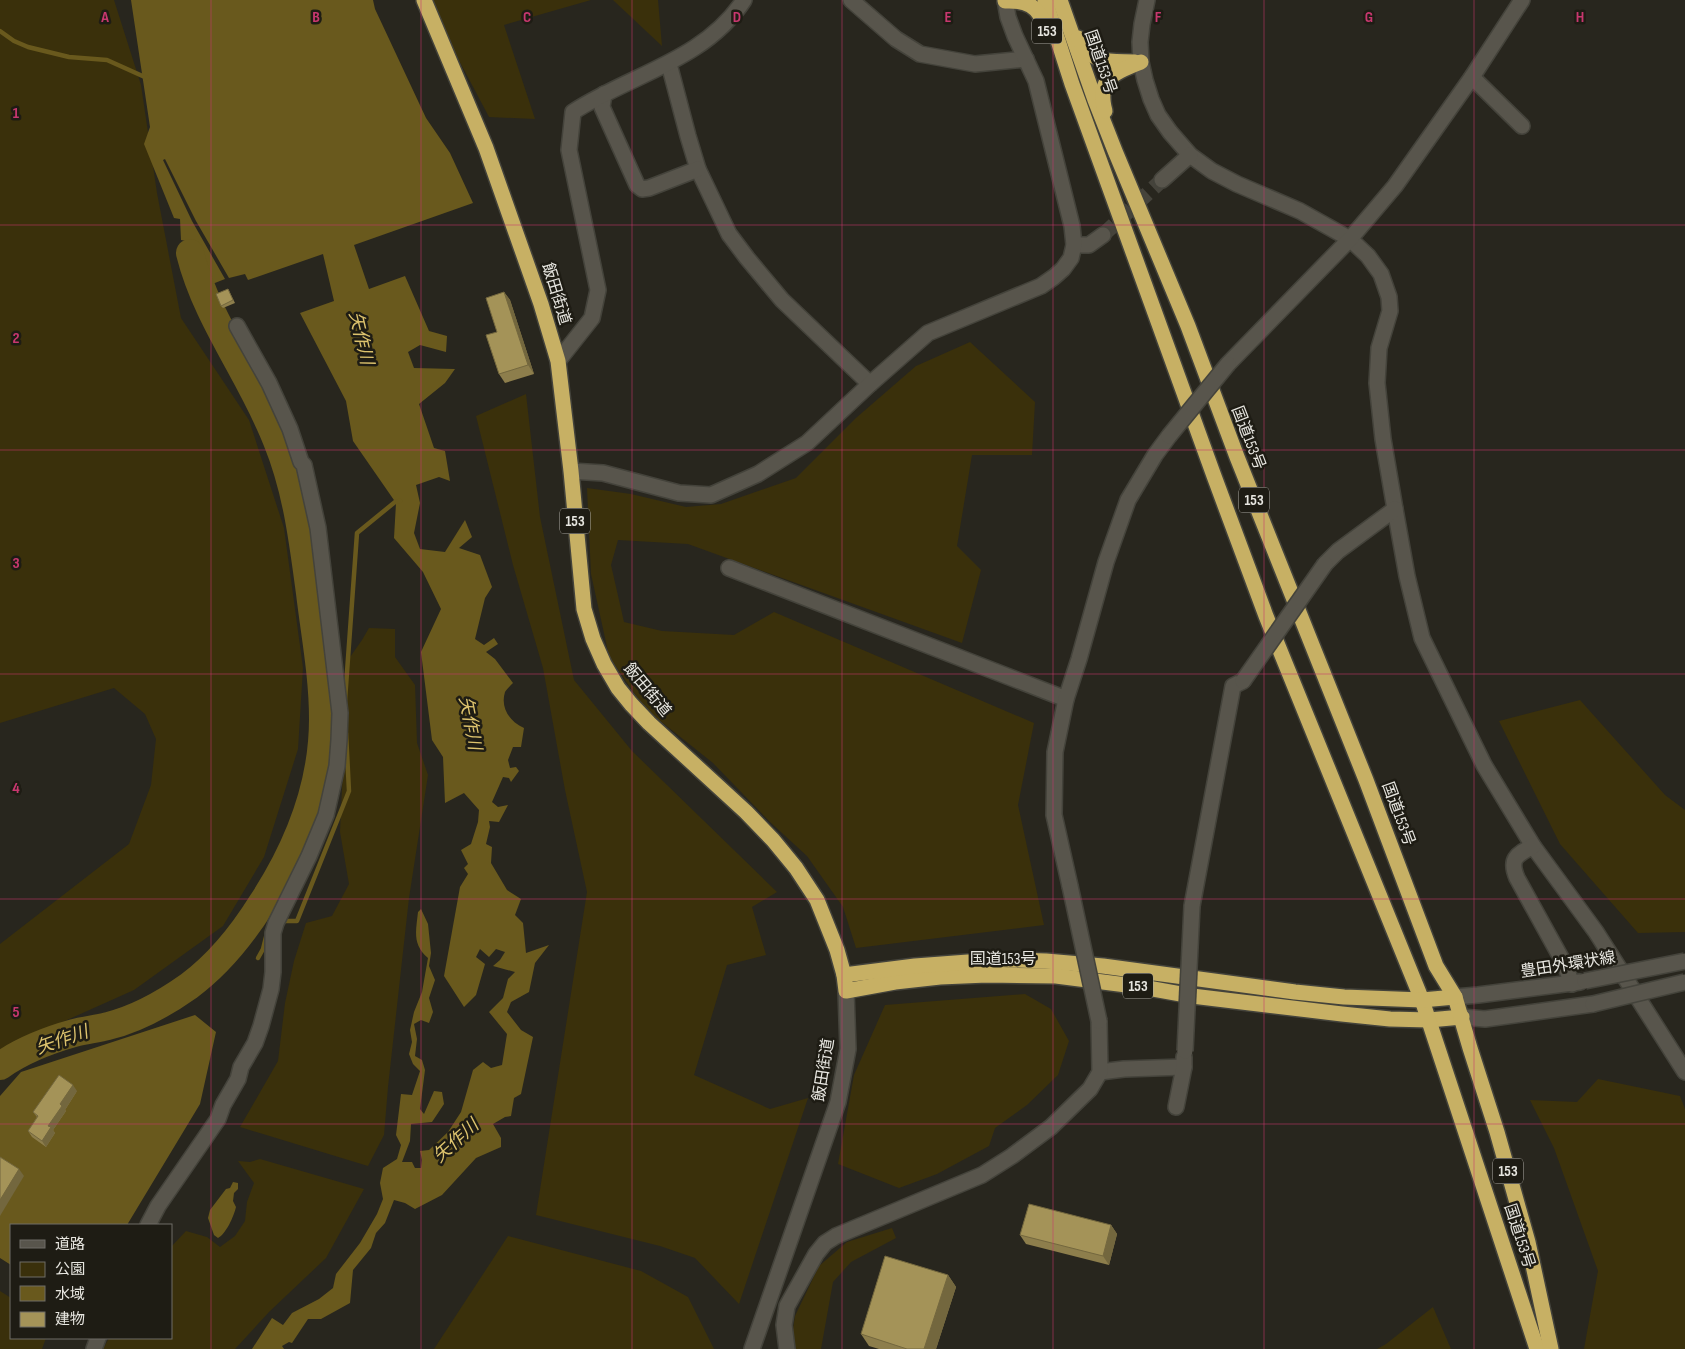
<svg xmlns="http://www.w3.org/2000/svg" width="1685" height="1349" font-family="'Sofia Sans Condensed','Noto Sans JP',sans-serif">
  <rect width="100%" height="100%" fill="#28261e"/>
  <g fill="#3a300b">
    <path d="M0 0H114L141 85 157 193 181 318 249 420 284 528 303 668 298 749 264 857 223 926 134 990 0 1050V944L129 844 151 785 156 739 145 714 114 688 0 723Z"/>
    <path d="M427 0H591L504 25 535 119 489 117Z"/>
    <path d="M613 0H658L662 46Z"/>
    <path d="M970 342 1035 402 1032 455H972L957 546 981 570 962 643 688 544 618 540 611 565 624 622 662 631 734 635 774 612 1034 723 1018 805 1044 925 856 948 843 907 807 856 770 822 713 763 644 708 609 656 591 574 587 488 631 494 686 507 721 504 796 478 856 418 916 366Z"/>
    <path d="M526 394 540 517 574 680 632 751 777 892 752 907 766 955 727 965 694 1075 770 1109 808 1098 739 1304 695 1258 660 1246 536 1215 587 892 565 790 543 668 513 565 476 416Z"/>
    <path d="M369 628 395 629V657L415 685 417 743 428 775 409 898 388 1087 384 1135 368 1166 240 1127 278 1061 285 1003 294 961 306 923 332 916 349 884 340 832 348 660 362 640Z"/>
    <path d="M1580 700 1665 795 1685 810V932L1638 933 1560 844 1499 721Z"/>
    <path d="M1025 994 1051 1009 1069 1041 1058 1075 1027 1105 995 1128 989 1146 937 1174 899 1188 838 1164 854 1075 885 1005Z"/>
    <path d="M1598 1079 1680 1096 1685 1109V1349H1584L1598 1271 1554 1148 1530 1100 1577 1102Z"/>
    <path d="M260 1159 364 1189 326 1258 269 1312 235 1349H103L109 1338H171V1247L186 1231 207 1237 220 1247 235 1236 245 1221 247 1202 254 1183 238 1161 250 1162Z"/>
    <path d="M892 1228 896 1238 851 1262 833 1282 821 1349H790L795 1316 819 1266 847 1242Z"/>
    <path d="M508 1236 641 1271 688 1297 714 1349H434Z"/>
    <path d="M0 1291 11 1298V1338H46L42 1349H0Z"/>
    <path d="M1433 1307 1451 1349H1377L1386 1344Z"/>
  </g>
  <g fill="#69591d">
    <path d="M131 0H373L375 9 426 118 450 153 473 203 354 245 369 289 405 276 429 331 447 336 446 352 420 345 408 352 414 368 455 369 445 383 419 404 434 448 445 451 450 481 439 477 416 485 420 503 414 533 420 549 445 552 465 520 472 537 459 548 480 555 492 587 485 598 475 639 484 645 494 638 498 644 486 652 495 659 513 683C511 685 507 689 505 692 500 708 510 722 524 728L521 747H513L508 760 510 768 516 767 519 771 511 782 509 778 503 777 492 802 498 807 508 805 499 822 489 821 490 827 486 844 492 847 491 863 507 890 521 899 515 915 523 923 526 953 549 945 535 963 529 992 511 1002 507 1012 521 1030 533 1037 521 1094 514 1098 511 1116 505 1117 493 1124 501 1138V1147L476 1158 442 1195 415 1209 405 1203 394 1200 385 1223 376 1233 371 1248 353 1270 350 1303 321 1319H308L292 1343 289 1342 282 1346 284 1349H252L272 1318 283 1325 292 1313 319 1299 333 1288 336 1274 360 1243 377 1214 383 1199 380 1183 383 1168 397 1159 401 1145 396 1135 401 1094 412 1095 420 1071 413 1064 409 1054 412 1042 410 1030 414 1012 422 992 428 958C412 944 416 931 418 912L421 909 428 924 431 953 429 966 435 980 429 998 433 1012 429 1023 421 1020 414 1024 417 1039 415 1056 422 1060 425 1070 420 1109 424 1114 434 1091 442 1092 444 1104 432 1122 411 1124 410 1141 402 1162H412L415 1168H421L422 1160 420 1151 429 1150 448 1132 461 1112 473 1070 483 1062 491 1068 502 1065 507 1034 489 1012 503 998 508 979 515 972 493 966 500 960 505 952 496 949 489 957 480 949 476 957 485 964 476 995 464 1007 444 976 460 887 468 874 464 868 468 864 461 850 471 844 478 822 479 810 464 793 445 803 443 757 432 740 421 652 441 609 423 572 394 538 396 503 353 441 346 401 300 313 334 301 323 254 248 280 245 274 229 278 196 221 165 159 163 160 192 221 225 279 192 292 187 280 186 241 181 240 180 219 174 218 144 144 150 127Z"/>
    <path d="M195 1015 216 1032 200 1104 127 1225H11V1265L0 1258V1096L21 1072Z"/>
    <path d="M233 1182 238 1183V1189L234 1193 233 1201 236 1207C234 1216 226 1234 218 1238L214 1235 208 1218 210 1210 226 1189 230 1188Z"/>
  </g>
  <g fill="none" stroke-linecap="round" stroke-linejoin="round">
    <g stroke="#69591d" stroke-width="4.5">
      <path d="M0 31 14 41 28 47 69 57 107 60 147 78"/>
      <path d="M345 700 357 533 395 502 400 501"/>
      <path d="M280 921H297L349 791 346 733"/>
      <path d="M258 958 263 949 267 933"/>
    </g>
    <path stroke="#69591d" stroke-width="28" d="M0 1066C21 1051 49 1040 74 1033 85 1030 97 1029 108 1026 137 1019 165 1003 189 986 220 963 242 935 262 903 298 848 323 786 323 719 323 676 315 635 310 593 303 541 297 490 277 441 252 376 207 321 190 253"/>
    <path stroke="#45433b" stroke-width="15" stroke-dasharray="15 8" stroke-linecap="butt" d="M1103 235 1162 180"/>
    <g stroke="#44433b" stroke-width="18">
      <g id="minor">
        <path d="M851 0 896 39 920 54 975 64 1026 59"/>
        <path d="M1147 0 1142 24 1140 42 1141 62 1145 80 1151 99 1158 115 1170 132 1190 155 1212 171 1237 184 1300 211 1350 239 1368 256 1381 274 1389 297 1390 311 1379 348 1377 383 1383 439 1395 509 1407 576 1422 638 1484 765 1533 846 1596 932 1685 1072"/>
        <path d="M669 64 688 136 698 169 729 234 747 258 782 300 870 384"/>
        <path d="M1472 77 1522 126"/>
        <path d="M604 94 602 107 637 185 642 189 649 188 698 169"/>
        <path d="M1162 180 1190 155"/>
        <path d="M1074 245H1089L1103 235"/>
        <path d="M558 361 592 318 598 290 569 150 573 112C631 74 704 61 744 0"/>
        <path d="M1228 364 1350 239 1395 186 1472 77 1522 0"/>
        <path d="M571 471 603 473 679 493 711 495 758 474 807 443 870 384 928 333 1041 286 1054 277 1063 269 1071 258 1074 245 1072 226 1036 81 1015 36 1008 17 1005 0"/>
        <path d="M1325 564 1338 551 1395 509"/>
        <path d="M729 568 1066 699"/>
        <path d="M1533 846C1516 855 1509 859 1517 878L1565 965 1572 984"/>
        <path d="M1070 886 1054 815 1055 752 1066 699 1079 659 1106 562 1128 500 1155 455 1169 436"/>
        <path d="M1192 906 1233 686 1243 681"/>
        <path d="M1455 997 1478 995 1580 982"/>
        <path d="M1462 1017 1485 1019 1593 1004"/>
        <path d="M1100 1072 1124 1069 1184 1067"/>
        <path d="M1176 1107 1184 1067V1057"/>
        <path d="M148 1225 158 1206 218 1119 223 1105 238 1079 241 1067 255 1043 261 1026 271 989 273 972V933L276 923 309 856 326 815 337 766 339 740 340 713 318 528 304 465 301 462 290 429 269 383 237 326"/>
        <path d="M94 1349 98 1338"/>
        <path d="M752 1349 838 1102 848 1049 846 991"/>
        <path d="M787 1349 784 1325 787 1306 816 1254 825 1243 836 1236 982 1175 1012 1156 1051 1127 1090 1089 1100 1072 1099 1021"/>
      </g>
    </g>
    <g stroke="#44433b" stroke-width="18">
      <g id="highway">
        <path d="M424 0 486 148 541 304 558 361 571 471 584 609 593 639 604 664 618 688 631 704 649 723 746 812 773 840 796 868 817 900 837 950 844 975 846 991 895 982 940 977 987 975 1056 976 1142 987 1192 996 1342 1014 1390 1019 1429 1020 1462 1017"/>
        <path d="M1045 0 1072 84 1214 476 1266 616 1422 1000 1537 1349"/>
        <path d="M1060 0 1095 100 1115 151 1188 326 1237 457 1366 780 1436 966 1455 997 1470 1048 1497 1132 1528 1242 1551 1349"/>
        <path d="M1005 1C1027 0 1038 6 1045 26"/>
        <path d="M1078 38C1093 65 1107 61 1135 62"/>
        <path d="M1105 111C1096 78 1115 72 1141 62"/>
        <path d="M844 975 915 966 968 962 1013 960 1046 961 1103 966 1295 992 1344 997 1422 1000 1455 997"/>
      </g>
    </g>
    <use href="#minor" stroke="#58554c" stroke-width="15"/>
    <use href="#highway" stroke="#c7b064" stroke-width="15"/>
    <g stroke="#44433b" stroke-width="18" stroke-linecap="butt">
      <g id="minor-bridge">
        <path d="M1169 436 1228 364"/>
        <path d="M1243 681 1325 564"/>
        <path d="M1070 886 1099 1021"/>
        <path d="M1585 981 1685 961"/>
        <path d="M1593 1004 1685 982"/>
        <path d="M1185 1051 1192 906"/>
      </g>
    </g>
    <use href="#minor-bridge" stroke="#58554c" stroke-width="15"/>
  </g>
  <g fill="#8d7e4c">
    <path d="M228 289 235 303 223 308 221 306Z"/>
    <path d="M504 292 510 300 534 374 505 383 499 374 497 332Z"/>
    <path d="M77 1091 65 1110 66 1111 53 1130 55 1133 46 1147 32 1137 28 1131 37 1117 33 1112Z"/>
    <path d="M1111 1225 1117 1234 1109 1265 1026 1244 1020 1235Z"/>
    <path d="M948 1275 956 1287 936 1349H879L869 1346 861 1334Z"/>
  </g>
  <g fill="#73673e">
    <path d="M504 292 510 300 534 374 528 365Z"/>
    <path d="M73 1085 77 1091 65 1110 66 1111 53 1130 55 1133 46 1147 42 1141 48 1126 60 1104Z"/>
    <path d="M19 1169 24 1176 0 1216V1200Z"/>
    <path d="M1111 1225 1117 1234 1109 1265 1103 1256Z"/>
    <path d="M948 1275 956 1287 936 1349H924Z"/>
  </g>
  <g fill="#a49358" stroke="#73673e">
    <path d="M228 289 233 300 221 306 216 294Z"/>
    <path d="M504 292 528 365 499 374 486 335 497 332 486 298Z"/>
    <path d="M59 1075 73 1085 60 1104 62 1106 48 1126 51 1127 42 1141 28 1131 38 1116 33 1112Z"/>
    <path d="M0 1157 19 1169 0 1200Z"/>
    <path d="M1029 1204 1111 1225 1103 1256 1020 1235Z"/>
    <path d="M885 1256 948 1275 924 1349H907L861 1334Z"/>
  </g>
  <path fill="none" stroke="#c8376f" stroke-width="1" stroke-opacity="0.55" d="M211 0V1349M421 0V1349M632 0V1349M842 0V1349M1053 0V1349M1264 0V1349M1474 0V1349M0 225H1685M0 450H1685M0 674H1685M0 899H1685M0 1124H1685"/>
  <g text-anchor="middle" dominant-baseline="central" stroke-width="5" stroke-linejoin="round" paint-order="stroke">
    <g fill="#1e1c14" stroke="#aba9a3" stroke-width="1">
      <rect x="1032" y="18.5" width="30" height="25" rx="4"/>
      <rect x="1239" y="487.5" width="30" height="25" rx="4"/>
      <rect x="560" y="508.5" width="30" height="25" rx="4"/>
      <rect x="1123" y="973.5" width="30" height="25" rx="4"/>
      <rect x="1493" y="1158.5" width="30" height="25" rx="4"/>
    </g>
    <g font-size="15" font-weight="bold" fill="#e7e6e0">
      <text x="1047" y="31">153</text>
      <text x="1254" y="500">153</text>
      <text x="575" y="521">153</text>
      <text x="1138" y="986">153</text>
      <text x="1508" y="1171">153</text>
    </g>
    <g font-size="16" fill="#e7e6e0" stroke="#1e1c14">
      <text transform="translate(1100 62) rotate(71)">国道153号</text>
      <text transform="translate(556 294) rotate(73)">飯田街道</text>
      <text transform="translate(1248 438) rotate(69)">国道153号</text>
      <text transform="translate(647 690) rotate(50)">飯田街道</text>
      <text transform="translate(1398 814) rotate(70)">国道153号</text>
      <text x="1003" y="959">国道153号</text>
      <text transform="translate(1568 965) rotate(-9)">豊田外環状線</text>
      <text transform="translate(824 1070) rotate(-81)">飯田街道</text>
      <text transform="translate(1519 1236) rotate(72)">国道153号</text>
    </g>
    <g font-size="18" font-style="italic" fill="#ddc36d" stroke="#1e1c14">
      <text transform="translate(361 338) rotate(77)">矢作川</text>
      <text transform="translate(470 723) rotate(79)">矢作川</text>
      <text transform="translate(62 1040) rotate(-19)">矢作川</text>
      <text transform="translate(456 1141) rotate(-42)">矢作川</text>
    </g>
  </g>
  <g font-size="16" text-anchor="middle" font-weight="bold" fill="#c8376f" stroke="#1e1c14" stroke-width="5" stroke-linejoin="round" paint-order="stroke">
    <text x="105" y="22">A</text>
    <text x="316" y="22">B</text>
    <text x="527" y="22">C</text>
    <text x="737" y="22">D</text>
    <text x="948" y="22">E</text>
    <text x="1158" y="22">F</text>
    <text x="1369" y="22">G</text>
    <text x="1580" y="22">H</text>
    <text x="16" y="118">1</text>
    <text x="16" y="343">2</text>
    <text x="16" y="568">3</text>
    <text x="16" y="793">4</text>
    <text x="16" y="1017">5</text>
  </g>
  <rect x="10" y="1224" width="162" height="115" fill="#1e1c14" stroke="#6e6d66"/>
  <rect x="20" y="1240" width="25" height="8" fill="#58554c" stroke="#6e6d66"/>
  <text x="55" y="1249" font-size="15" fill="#e7e6e0">道路</text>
  <rect x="20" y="1262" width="25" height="15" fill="#3a300b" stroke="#6e6d66"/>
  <text x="55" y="1274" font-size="15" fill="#e7e6e0">公園</text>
  <rect x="20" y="1286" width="25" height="15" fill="#69591d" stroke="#6e6d66"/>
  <text x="55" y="1299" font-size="15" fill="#e7e6e0">水域</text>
  <rect x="20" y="1312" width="25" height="15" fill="#a49358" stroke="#6e6d66"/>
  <text x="55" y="1324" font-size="15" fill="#e7e6e0">建物</text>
</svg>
